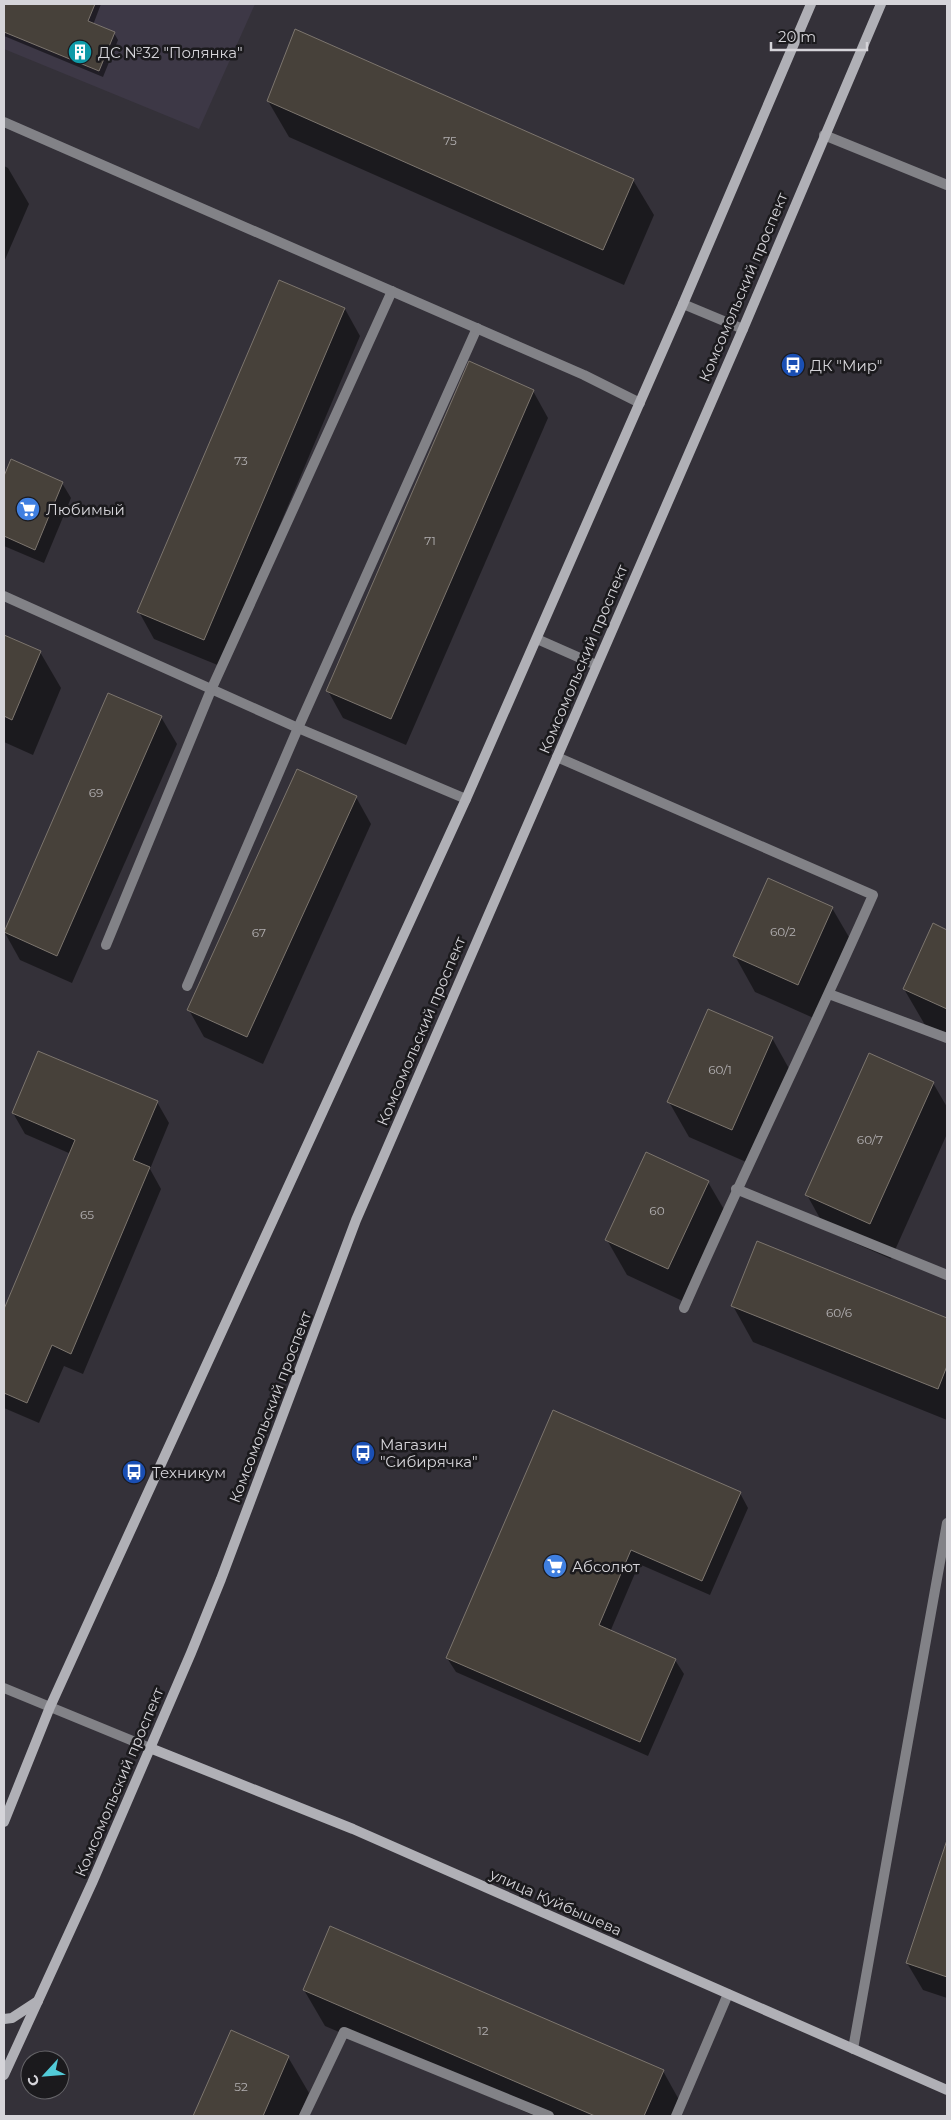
<svg xmlns="http://www.w3.org/2000/svg" width="951" height="2120" font-family="Montserrat,sans-serif">
  <rect width="100%" height="100%" fill="#343139"/>
  <path fill="#3d3846" d="M4 4H255L199 129 4 49Z"/>
  <g fill="#0007">
    <path d="M4 4H101L93 25 114 33 118 40 103 77 4 36Z"/>
    <path d="M268 101 633 180 654 215 624 285 289 137Z"/>
    <path d="M4 166 8 168 29 204 4 262Z"/>
    <path d="M279 281 345 309 360 336 220 666 154 639 139 612Z"/>
    <path d="M533 391 548 418 406 745 343 718 328 691Z"/>
    <path d="M12 461 62 483 71 498 44 563 4 546V479Z"/>
    <path d="M4 637 40 652 61 688 33 755 4 742Z"/>
    <path d="M108 694 161 717 177 744 72 983 20 960 5 933Z"/>
    <path d="M356 797 371 824 263 1064 204 1037 189 1010Z"/>
    <path d="M832 908 853 944 818 1020 755 992 735 956Z"/>
    <path d="M934 925 947 931V1035L925 1025 904 989Z"/>
    <path d="M772 1038 792 1074 753 1165 689 1137 669 1102Z"/>
    <path d="M933 1083 947 1107V1134L891 1259 827 1231 807 1195Z"/>
    <path d="M157 1102 169 1123 150 1169 161 1189 83 1374 64 1366 39 1423 4 1408V1312L71 1154 25 1134 13 1113Z"/>
    <path d="M708 1182 729 1218 689 1304 627 1275 607 1240Z"/>
    <path d="M758 1243 947 1319V1420L753 1342 733 1306Z"/>
    <path d="M554 1412 740 1493 748 1508 710 1595 639 1564 610 1632 675 1660 684 1674 648 1756 456 1672 447 1658Z"/>
    <path d="M947 1844V1998L923 1990 907 1963Z"/>
    <path d="M304 1990 663 2071 683 2107 679 2116H535L325 2026Z"/>
    <path d="M231 2032 288 2057 309 2093 299 2116H195Z"/>
  </g>
  <g fill="#47413a" stroke="#7c756e">
    <path d="M4 4H95L88 21 115 32 99 71 4 32Z"/>
    <path d="M295 29 634 179 603 250 267 101Z"/>
    <path d="M279 280 345 308 204 640 137 612Z"/>
    <path d="M469 361 534 390 391 719 326 691Z"/>
    <path d="M11 459 63 482 35 550 4 536V476Z"/>
    <path d="M4 635 41 651 12 720 4 716Z"/>
    <path d="M108 693 162 716 57 956 4 932Z"/>
    <path d="M297 769 357 796 247 1037 187 1010Z"/>
    <path d="M768 878 833 907 798 985 733 956Z"/>
    <path d="M933 923 947 930V1009L903 989Z"/>
    <path d="M708 1009 773 1037 732 1130 667 1102Z"/>
    <path d="M38 1051 158 1101 133 1160 150 1167 71 1354 52 1345 27 1403 4 1393V1309L75 1140 12 1113Z"/>
    <path d="M869 1053 934 1082 870 1224 805 1195Z"/>
    <path d="M646 1152 709 1181 668 1269 605 1240Z"/>
    <path d="M757 1241 947 1318V1366L938 1389 731 1306Z"/>
    <path d="M553 1410 741 1492 702 1581 631 1550 599 1625 676 1659 640 1742 446 1658Z"/>
    <path d="M947 1840V1977L906 1963Z"/>
    <path d="M330 1926 664 2070 644 2116H595L303 1990Z"/>
    <path d="M231 2030 289 2056 263 2116H193Z"/>
  </g>
  <g fill="none" stroke-linecap="round" stroke-linejoin="round">
    <g stroke="#828287" stroke-width="10">
      <path d="M824 135 947 185"/>
      <path d="M4 596 298 728 466 799"/>
      <path d="M557 757 873 895C812 1033 745 1169 684 1308"/>
      <path d="M106 945 211 690 392 291"/>
      <path d="M187 986 298 728 477 328"/>
      <path d="M829 994 947 1038"/>
      <path d="M736 1189 947 1275"/>
      <path d="M853 2049 947 1523"/>
      <path d="M304 2116 344 2032 549 2116"/>
      <path d="M676 2116 728 1994"/>
    </g>
    <g stroke="#828287" stroke-width="10">
      <path d="M4 122 584 375 640 403"/>
      <path d="M683 304 743 329"/>
      <path d="M537 639 596 665"/>
      <path d="M4 1688 150 1748"/>
    </g>
    <g stroke="#b0b0b6" stroke-width="10">
      <path d="M150 1748 353 1829 947 2090"/>
      <path d="M4 1822 50 1707 100 1597 466 799 683 304 811 4"/>
      <path d="M4 2019 12 2018 38 2001"/>
      <path d="M4 2075 92 1883 191 1653 221 1579 356 1220 743 329 881 4"/>
    </g>
  </g>
  <defs>
    <g id="building-disc" transform="scale(1.25)"><circle r="9.5" fill="#0f9aa8" stroke="#1b1a1d"/><path d="M-4-6H4V6H1V3H-1V6H-4ZM-2.5-4.3h1.7v1.8h-1.7ZM.8-4.3h1.7v1.8H.8ZM-2.5-1h1.7V.8h-1.7ZM.8-1h1.7V.8H.8Z" fill="#fff"/></g>
    <g id="bus-disc" transform="scale(1.25)"><circle r="9.5" fill="#1a4fb4" stroke="#1b1a1d"/><path d="M-5-6H5V4H4V6H2V4H-2V6H-4V4H-5ZM-3.5-4V0h7V-4ZM-3.5 1.2v1.5H-2V1.2ZM2 1.2v1.5H3.5V1.2Z" fill="#fff"/></g>
    <g id="supermarket-disc" transform="scale(1.25)"><circle r="9.5" fill="#3f7fe0" stroke="#1b1a1d"/><path d="M-6-5.5h2.5l.6 2H6L4.5 2H-2.5L-4.4-4H-6ZM-1.5 3.2a1.3 1.3 0 1 0 .1 0ZM3 3.2a1.3 1.3 0 1 0 .1 0Z" fill="#fff"/></g>
  </defs>
  <g fill-rule="evenodd">
    <use href="#building-disc" x="80" y="52"/>
    <use href="#bus-disc" x="793" y="365"/>
    <use href="#supermarket-disc" x="28" y="509"/>
    <use href="#bus-disc" x="363" y="1453"/>
    <use href="#bus-disc" x="134" y="1472"/>
    <use href="#supermarket-disc" x="555" y="1566"/>
  </g>
  <g text-anchor="middle" dominant-baseline="central" stroke-width="5" stroke-linejoin="round" paint-order="stroke">
    <g font-size="12" fill="#b2afb1">
      <text x="450" y="140">75</text>
      <text x="241" y="460">73</text>
      <text x="430" y="540">71</text>
      <text x="96" y="792">69</text>
      <text x="783" y="931">60/2</text>
      <text x="259" y="932">67</text>
      <text x="720" y="1069">60/1</text>
      <text x="870" y="1139">60/7</text>
      <text x="657" y="1210">60</text>
      <text x="87" y="1214">65</text>
      <text x="839" y="1312">60/6</text>
      <text x="483" y="2030">12</text>
      <text x="241" y="2086">52</text>
    </g>
    <g font-size="15" fill="#d5d4d9" stroke="#1b1a1d" text-anchor="start">
      <text x="98" y="52">ДС №32 "Полянка"</text>
      <text x="810" y="365">ДК "Мир"</text>
      <text x="46" y="509">Любимый</text>
      <text x="380" y="1444">Магазин<tspan x="380" dy="17">"Сибирячка"</tspan></text>
      <text x="152" y="1472">Техникум</text>
      <text x="572" y="1566">Абсолют</text>
    </g>
    <g font-size="15" fill="#d5d4d9" stroke="#1b1a1d">
      <text transform="translate(743 287) rotate(-67)">Комсомольский проспект</text>
      <text transform="translate(583 659) rotate(-67)">Комсомольский проспект</text>
      <text transform="translate(421 1031) rotate(-67)">Комсомольский проспект</text>
      <text transform="translate(270 1407) rotate(-69)">Комсомольский проспект</text>
      <text transform="translate(119 1782) rotate(-67)">Комсомольский проспект</text>
      <text transform="translate(556 1902) rotate(24)">улица Куйбышева</text>
    </g>
  </g>
  <rect width="951" height="2120" fill="none" stroke="#d5d4d9" stroke-width="10"/>
  <g transform="translate(45 2075) rotate(244)"><circle r="24" fill="#1b1a1d" stroke="#656468"/>
  <path d="M0-4L9 19L0 12L-9 19Z" fill="#52cbd8"/>
  <text y="-8" font-size="14" font-weight="bold" text-anchor="middle" fill="#d5d4d9">С</text>
  </g>
  <path d="M771 42v8h96v-8" fill="none" stroke="#d5d4d9" stroke-width="2.5"/>
  <text x="778" y="42" font-size="15" fill="#d5d4d9" stroke="#1b1a1d" stroke-width="4" paint-order="stroke">20 m</text>
</svg>
